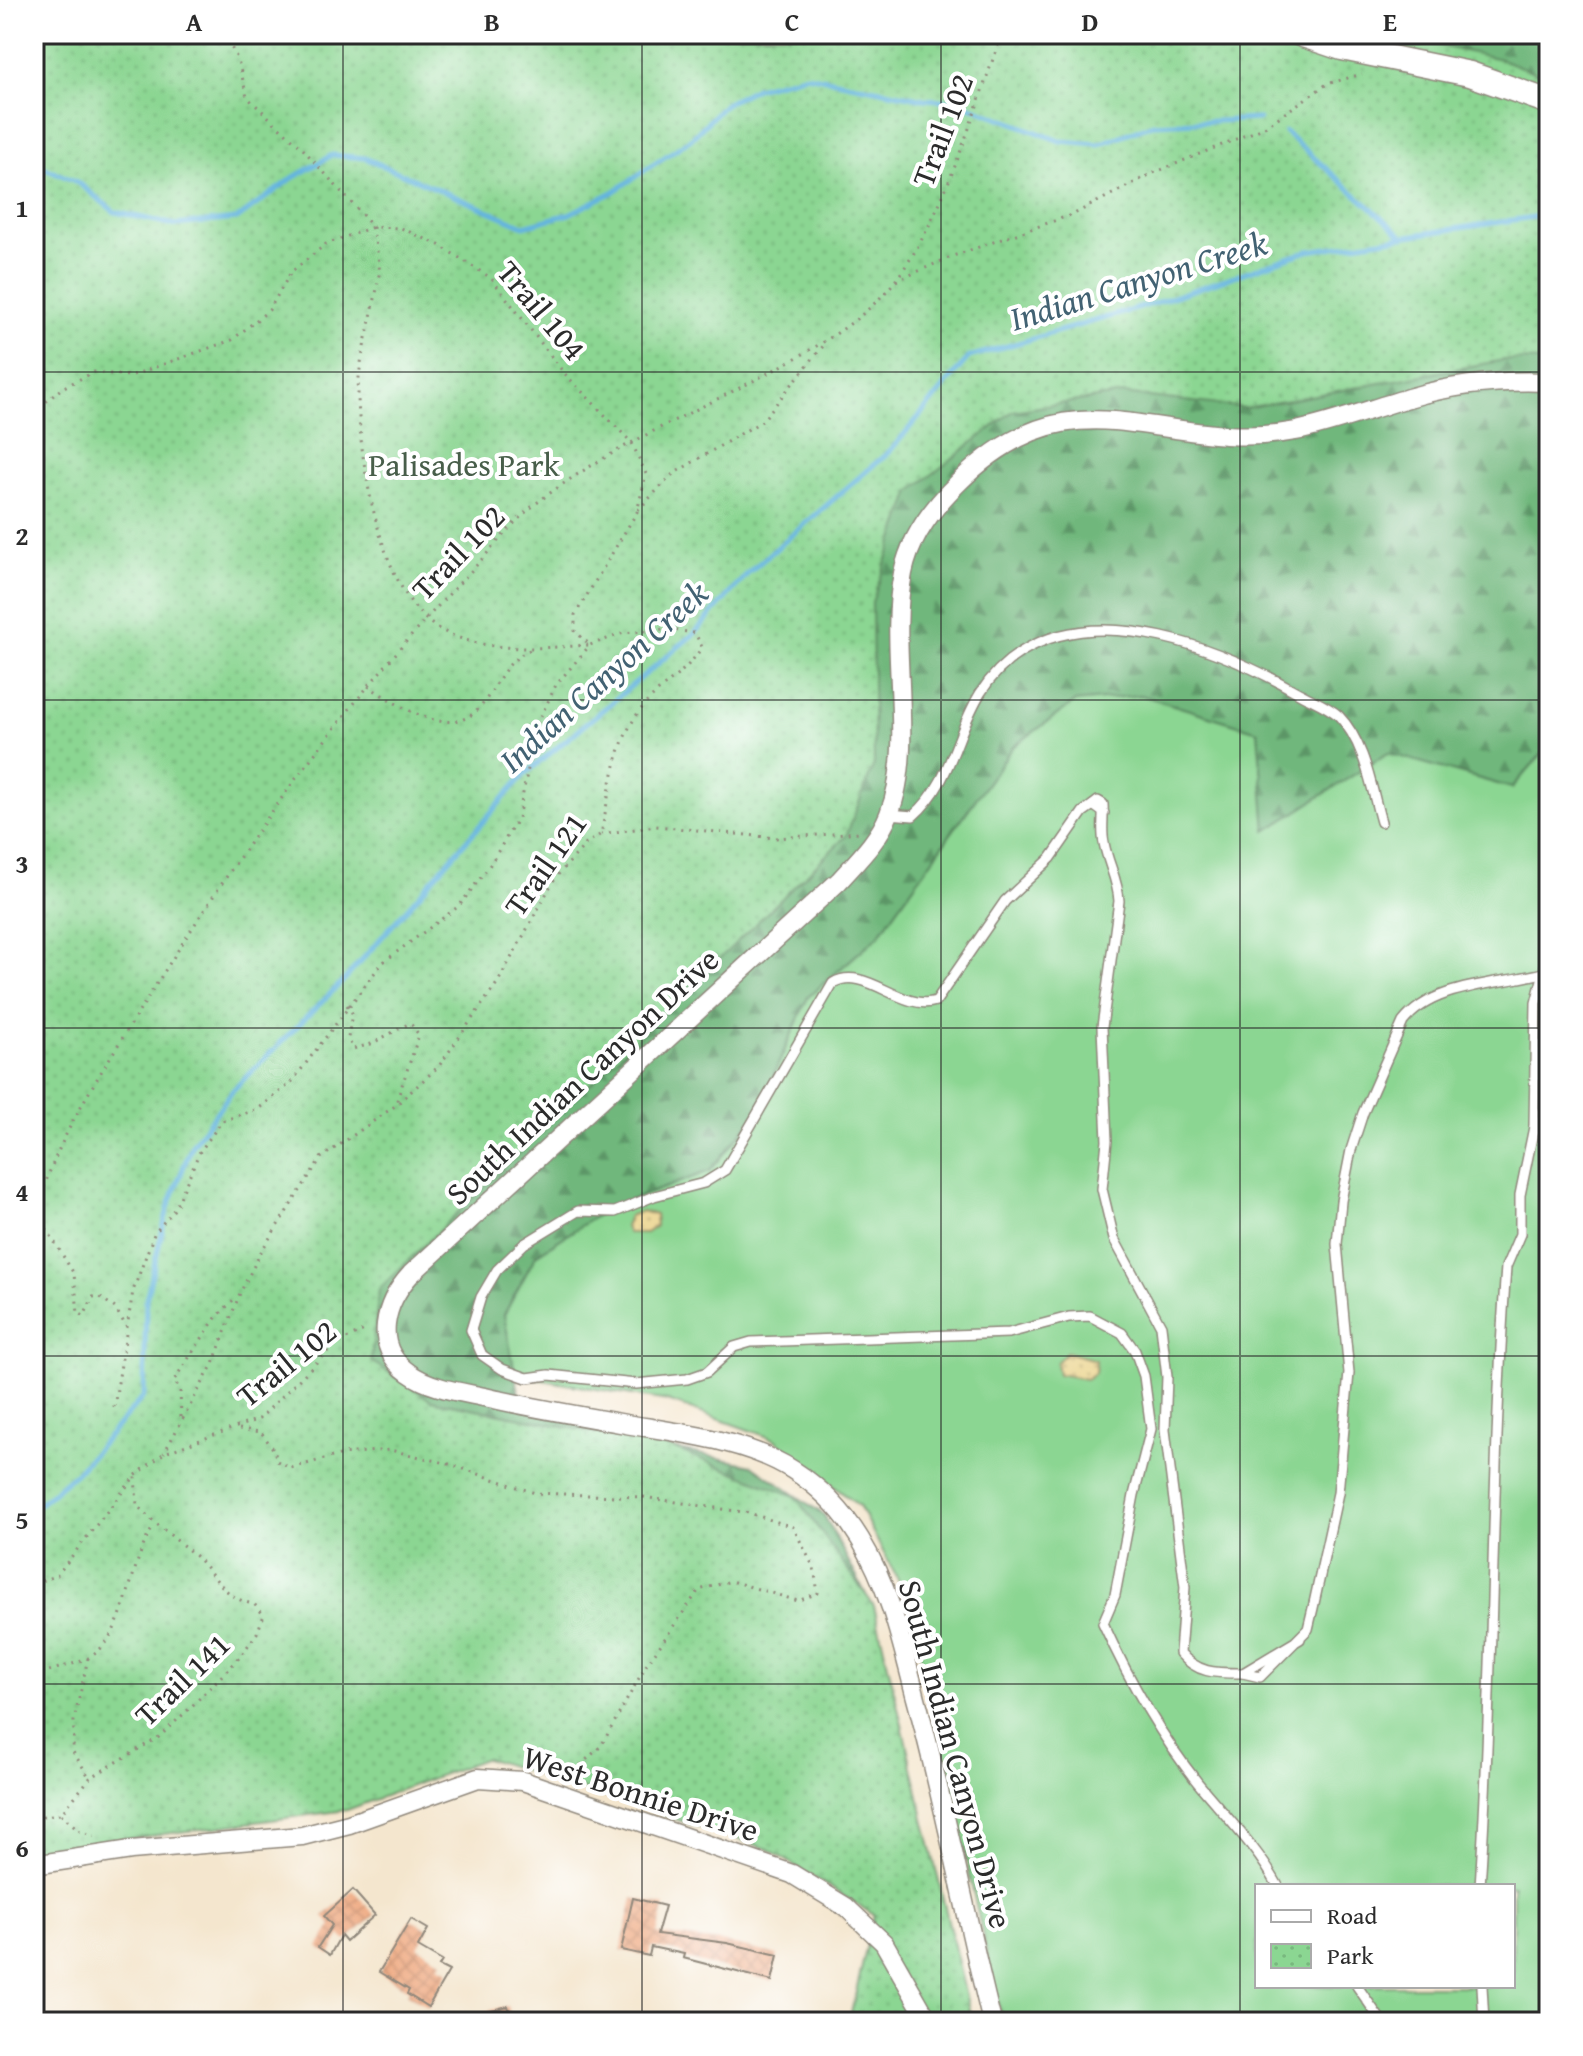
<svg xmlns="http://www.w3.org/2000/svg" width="1583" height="2056" font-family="'Gentium Book Plus',serif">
  <defs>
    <pattern id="forest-firs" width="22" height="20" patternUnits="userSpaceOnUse" patternTransform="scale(2)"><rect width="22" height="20" fill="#70b77c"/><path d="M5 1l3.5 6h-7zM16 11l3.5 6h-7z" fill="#5c9566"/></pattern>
    <pattern id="sand-dots" width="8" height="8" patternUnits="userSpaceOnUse" patternTransform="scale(2)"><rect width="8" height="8" fill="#eeda9e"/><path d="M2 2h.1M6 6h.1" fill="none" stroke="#cb8" stroke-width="1.8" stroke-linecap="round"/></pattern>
    <pattern id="park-dots" width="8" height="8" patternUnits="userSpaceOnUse" patternTransform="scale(2)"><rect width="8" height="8" fill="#8bd692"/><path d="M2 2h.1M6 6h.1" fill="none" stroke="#78b87e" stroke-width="1.8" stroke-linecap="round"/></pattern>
    <pattern id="building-cross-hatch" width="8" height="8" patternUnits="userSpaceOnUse" patternTransform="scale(2)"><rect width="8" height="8" fill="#efaa82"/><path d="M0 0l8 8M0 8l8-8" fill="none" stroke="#cd9270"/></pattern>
  </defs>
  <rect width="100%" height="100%" fill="#fff"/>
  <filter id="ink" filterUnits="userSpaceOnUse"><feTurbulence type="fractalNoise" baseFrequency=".0125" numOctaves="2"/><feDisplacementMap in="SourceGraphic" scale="16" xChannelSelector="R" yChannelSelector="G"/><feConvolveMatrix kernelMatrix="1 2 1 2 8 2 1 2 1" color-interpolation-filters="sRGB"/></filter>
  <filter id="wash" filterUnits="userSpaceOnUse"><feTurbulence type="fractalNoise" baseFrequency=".006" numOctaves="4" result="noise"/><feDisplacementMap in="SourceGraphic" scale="32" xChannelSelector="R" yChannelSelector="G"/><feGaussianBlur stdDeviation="1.8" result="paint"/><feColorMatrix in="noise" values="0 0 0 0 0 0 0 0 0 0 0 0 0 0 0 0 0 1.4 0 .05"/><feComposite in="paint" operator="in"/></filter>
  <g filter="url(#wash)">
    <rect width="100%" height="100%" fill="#f4e6ce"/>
    <path fill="#8bd692" stroke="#5b805e" stroke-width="2" fill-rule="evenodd" d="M1549 399V2022H1002L908 1599 859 1506 774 1439 668 1401 466 1367 413 1353 915 783ZM1257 1886H1513V1986H1257Z"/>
    <path fill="url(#forest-firs)" stroke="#4e7154" stroke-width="2" d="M741 34H1549V750L1546 749 1512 788 1388 753 1266 831 1258 731 1141 695 1075 702 1013 747 878 936 808 997 756 1115 710 1171 607 1209 536 1255 504 1315 519 1394 649 1444 752 1465 824 1515 871 1604 454 1639 34 321V221Z"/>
    <g fill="url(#sand-dots)" stroke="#8c8264" stroke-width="2">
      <path d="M642 1211 655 1215 656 1226 646 1233H628L625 1227 629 1216Z"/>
      <path d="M1066 1352 1096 1360 1095 1373 1086 1379 1058 1374 1056 1363Z"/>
    </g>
    <path fill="url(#park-dots)" stroke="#5b805e" stroke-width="2" d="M34 34H1384L1501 59 1549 78V361L1504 360 1246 408 1123 394 1013 411 911 491 872 602 874 764 846 836 379 1289 371 1361 431 1400 672 1448 795 1496 874 1606 972 2022H849L874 1915 768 1849 486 1758 347 1810 34 1851Z"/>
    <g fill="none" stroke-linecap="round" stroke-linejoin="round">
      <g stroke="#64b4df" stroke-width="5">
        <path d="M1285 132 1404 237"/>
        <path d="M34 163 77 182 115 212 175 225 237 219 291 179 332 155 365 158 524 226 569 214 613 192 691 139 725 104 756 88 807 75 924 99 956 101 1060 141 1099 144 1153 124 1259 119"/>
        <path d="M34 1508 76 1473 144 1396 146 1299 168 1208 192 1145 233 1090 346 978 524 775 695 633 749 572 891 450 969 357 1143 307 1308 251 1540 216 1549 218"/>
      </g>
    </g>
    <g id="blocks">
      <g fill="url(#building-cross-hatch)">
        <path d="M353 1890 375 1915 346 1941 341 1935 330 1955 318 1947 332 1925 324 1916Z"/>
        <path d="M633 1898 665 1906 657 1934 727 1943 778 1955 772 1981 683 1958 684 1954 651 1947 649 1956 621 1950Z"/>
        <path d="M411 1919 428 1929 418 1947 442 1961 439 1966 449 1971 428 2007 407 1994 409 1990 379 1972Z"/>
        <path d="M508 2006 512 2022H464L463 2017Z"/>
      </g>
    </g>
  </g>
  <g filter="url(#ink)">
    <use href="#blocks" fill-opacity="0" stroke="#90887c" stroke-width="2"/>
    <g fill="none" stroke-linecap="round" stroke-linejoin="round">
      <g stroke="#90887c" stroke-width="12">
        <g id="lane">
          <path d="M1093 805 1083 812 1051 858 1005 901 936 1001C901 1012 865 964 833 983L725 1170 704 1183 654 1196 615 1212 578 1211 524 1244 497 1270 481 1297 471 1330 482 1355 502 1369 527 1378 549 1375 636 1384 687 1379 707 1372 734 1347 751 1342 1009 1333 1069 1317 1090 1316 1122 1333 1135 1351 1144 1376 1151 1429 1134 1495 1115 1595 1103 1623C1129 1680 1159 1734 1198 1783 1226 1817 1257 1847 1278 1886"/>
          <path d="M1104 813 1093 805 1098 801 1103 804C1104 817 1101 830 1104 843 1108 864 1118 880 1119 901L1102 1027 1107 1141 1102 1189 1114 1239 1161 1326 1167 1377 1165 1430 1185 1587 1180 1653C1198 1674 1216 1673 1243 1673"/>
          <path d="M889 814 913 816C966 770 953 695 1021 652 1102 601 1221 649 1297 692 1309 699 1328 706 1339 716 1365 743 1371 787 1381 822"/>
          <path d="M1549 953 1536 1003 1534 1127 1549 1134"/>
          <path d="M1300 1639 1243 1673 1260 1677 1308 1629 1313 1608 1338 1493 1349 1373 1337 1244 1341 1201 1351 1150 1363 1113 1403 1022C1434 983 1498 985 1543 973"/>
          <path d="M1480 1886C1494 1680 1491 1473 1506 1267L1520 1234V1195L1534 1127 1549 1115"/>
          <path d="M1357 1986 1382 2022"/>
          <path d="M1482 1986 1484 2022"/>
        </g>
      </g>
      <g stroke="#90887c" stroke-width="21">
        <g id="street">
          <path d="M34 1865 131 1850 302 1836 349 1824 478 1778 523 1781 792 1874 846 1907 884 1943 929 2022"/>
          <path d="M992 2022C965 1915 945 1805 916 1698 902 1644 890 1588 860 1539 843 1511 821 1488 793 1470 746 1440 680 1433 626 1424 580 1416 534 1408 489 1398 462 1392 431 1389 409 1373 371 1347 385 1302 411 1274L839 881C858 860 879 840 889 814 916 746 888 648 903 573 910 538 934 506 959 482 1078 364 1161 456 1296 431 1335 423 1373 408 1412 397 1457 384 1502 380 1549 382"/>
        </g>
      </g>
      <g stroke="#90887c" stroke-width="27">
        <path id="secondary" d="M1300 34 1342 48 1470 74 1549 102"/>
      </g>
      <g stroke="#90887c" stroke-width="3" stroke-dasharray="2 6" stroke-linecap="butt">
        <path d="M224 34 238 60 247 97 302 148 373 227"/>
        <path d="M373 227C374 243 381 261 379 275 374 315 358 356 358 395 359 458 380 598 441 630 486 654 541 648 590 645"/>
        <path d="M896 281 953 256 1074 214 1151 174 1263 128 1327 84 1362 74"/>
        <path d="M34 412 62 388 94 372 130 376 232 340 269 310 291 272 326 244 373 227 401 228 439 245 491 278 564 373 632 443 646 474 637 512 575 615V631L590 645"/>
        <path d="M638 510 673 474 762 421 824 345"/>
        <path d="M368 686C403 708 457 747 487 698 501 677 508 659 532 649"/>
        <path d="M601 834 656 826 776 838 860 832"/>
        <path d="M347 1005 352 1013 348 1038 353 1049 371 1044 410 1023 419 1035 396 1103"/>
        <path d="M34 1208 74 1274 78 1313 84 1316 93 1297 99 1296 115 1308 126 1326"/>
        <path d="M34 1226C48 1148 101 1073 142 1007 240 850 343 703 472 570 493 548 514 520 538 502 603 452 681 418 753 381 802 355 860 326 895 281 944 218 974 110 1002 34"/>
        <path d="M34 1386 39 1416 34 1439"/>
        <path d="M114 1407 133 1291 154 1234 176 1207 199 1153 222 1121 258 1109 291 1083 382 963 459 906 488 868 518 818 537 724 556 685 590 645 624 633 664 629 695 633 702 647C686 672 669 680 649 700 614 736 611 788 601 834L586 844 555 878 498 982 439 1066 395 1106 321 1158 262 1250 240 1293 213 1364 164 1453"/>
        <path d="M181 1417 180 1390 174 1380 215 1319 237 1296"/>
        <path d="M239 1429 261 1432 274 1450 277 1461 291 1468 343 1454 390 1450 446 1463 535 1493 643 1497 749 1513 793 1527 814 1568 818 1593 798 1601 731 1581 699 1590 647 1664 601 1746 568 1777"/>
        <path d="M34 1584 57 1575 135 1476 164 1453 259 1419 333 1346 368 1328"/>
        <path d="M88 1658 74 1721 73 1752 90 1778"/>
        <path d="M34 1676C49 1670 77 1664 88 1658 128 1637 128 1563 154 1526"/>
        <path d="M61 1814 80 1831 94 1836"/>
        <path d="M34 1817 61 1814 90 1778 159 1737 189 1709 240 1657 257 1633 264 1615 254 1604C223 1599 215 1573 193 1554 174 1537 154 1524 137 1505L135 1476"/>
      </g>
      <use href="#lane" stroke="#fff" stroke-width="9"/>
      <use href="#street" stroke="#fff" stroke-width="18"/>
      <use href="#secondary" stroke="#fff" stroke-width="24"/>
    </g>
  </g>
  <path fill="none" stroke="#2b2b2b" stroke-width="2" stroke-opacity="0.55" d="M343 34V2022M642 34V2022M941 34V2022M1240 34V2022M34 372H1549M34 700H1549M34 1028H1549M34 1356H1549M34 1684H1549"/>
  <g text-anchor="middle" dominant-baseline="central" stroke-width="8" stroke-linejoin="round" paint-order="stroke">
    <g font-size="32" fill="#2b2b2b" stroke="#fff">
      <text transform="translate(942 130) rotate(-69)">Trail 102</text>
      <text transform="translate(542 310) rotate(50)">Trail 104</text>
      <text transform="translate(458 552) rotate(-46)">Trail 102</text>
      <text transform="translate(545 864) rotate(-55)">Trail 121</text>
      <text transform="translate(582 1076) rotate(-43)">South Indian Canyon Drive</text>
      <text transform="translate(286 1363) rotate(-39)">Trail 102</text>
      <text transform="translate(182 1679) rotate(-44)">Trail 141</text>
      <text transform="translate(956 1754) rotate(75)">South Indian Canyon Drive</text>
      <text transform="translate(641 1793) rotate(18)">West Bonnie Drive</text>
    </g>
    <g font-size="32" fill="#485e4a" stroke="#fff">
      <text x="464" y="464">Palisades Park</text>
    </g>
    <g font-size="34" font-style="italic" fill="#426273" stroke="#fff">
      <text transform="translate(1138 280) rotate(-17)">Indian Canyon Creek</text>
      <text transform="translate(603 676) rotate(-42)">Indian Canyon Creek</text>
    </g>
  </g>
  <rect width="1583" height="2056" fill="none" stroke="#fff" stroke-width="88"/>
  <rect x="1255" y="1884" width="260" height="104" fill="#ffffff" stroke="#aaaaaa" stroke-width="2"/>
  <rect x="1271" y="1910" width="40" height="12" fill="#ffffff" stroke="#aaaaaa" stroke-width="2"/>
  <text x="1327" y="1924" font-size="24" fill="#2b2b2b">Road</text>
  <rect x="1271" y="1944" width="40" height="24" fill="url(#park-dots)" stroke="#aaaaaa" stroke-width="2"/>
  <text x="1327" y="1964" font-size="24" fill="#2b2b2b">Park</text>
  <rect x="44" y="44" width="1495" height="1968" fill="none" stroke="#2b2b2b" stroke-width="3"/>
  <g font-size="26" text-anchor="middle" font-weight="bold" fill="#2b2b2b">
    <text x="194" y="31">A</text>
    <text x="492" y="31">B</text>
    <text x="792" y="31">C</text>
    <text x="1090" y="31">D</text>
    <text x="1390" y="31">E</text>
    <text x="22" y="217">1</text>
    <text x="22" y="545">2</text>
    <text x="22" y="873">3</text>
    <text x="22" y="1201">4</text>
    <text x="22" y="1529">5</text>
    <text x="22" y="1857">6</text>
  </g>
</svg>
